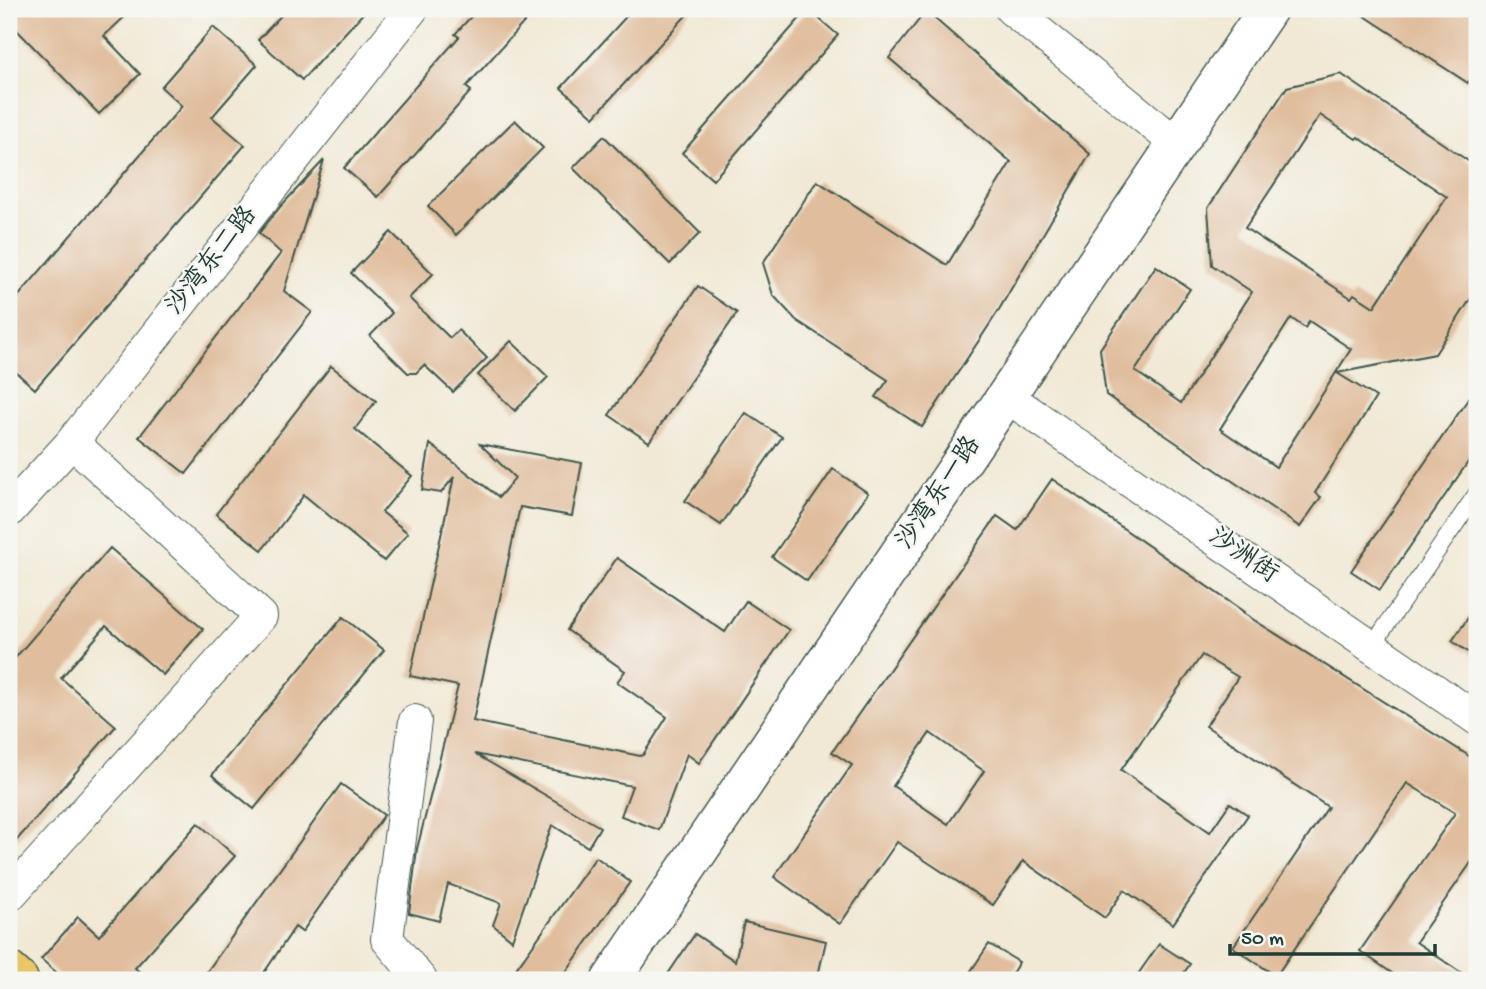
<svg xmlns="http://www.w3.org/2000/svg" width="1486" height="989" font-family="'Gochi Hand','LXGW WenKai TC',sans-serif">
  <rect width="100%" height="100%" fill="#f6f6f2"/>
  <filter id="ink" filterUnits="userSpaceOnUse"><feTurbulence type="fractalNoise" baseFrequency=".0143" numOctaves="2"/><feDisplacementMap in="SourceGraphic" scale="14" xChannelSelector="R" yChannelSelector="G"/><feConvolveMatrix kernelMatrix="1 2 1 2 8 2 1 2 1" color-interpolation-filters="sRGB"/></filter>
  <filter id="wash" filterUnits="userSpaceOnUse"><feTurbulence type="fractalNoise" baseFrequency=".00686" numOctaves="4" result="noise"/><feDisplacementMap in="SourceGraphic" scale="28" xChannelSelector="R" yChannelSelector="G"/><feGaussianBlur stdDeviation="1.57" result="paint"/><feColorMatrix in="noise" values="0 0 0 0 0 0 0 0 0 0 0 0 0 0 0 0 0 1.4 0 .05"/><feComposite in="paint" operator="in"/></filter>
  <g filter="url(#wash)">
    <rect width="100%" height="100%" fill="#f1e9d5"/>
    <g id="blocks">
      <g fill="#e0bd9c" fill-rule="evenodd">
        <path d="M9 9H133L104 36 140 74 99 114 9 22Z"/>
        <path d="M287 9H367L302 80 258 40Z"/>
        <path d="M478 9H536L466 87 471 91 378 197 344 168 459 37 455 34Z"/>
        <path d="M633 9H692L594 117 561 88Z"/>
        <path d="M808 9 838 35 713 180 682 153Z"/>
        <path d="M1354 9H1477V69L1468 83Z"/>
        <path d="M926 11 1090 154 997 313 922 427 876 397 888 380 796 320 773 295 763 263 817 181 947 265 1011 162 889 58Z"/>
        <path d="M213 27 257 65 212 117 245 145 35 389 9 366V307L182 106 161 87Z"/>
        <path d="M1341 74 1477 167V289L1435 354 1337 373 1376 397 1315 493 1321 497 1300 527 1106 395 1100 349 1156 266 1190 289 1135 371 1181 403 1252 292 1212 265 1208 208 1287 87ZM1320 115 1356 139 1358 137 1447 197 1374 307 1354 294 1351 298 1245 228ZM1291 318 1305 328 1309 321 1351 349 1276 467 1220 429Z"/>
        <path d="M515 120 543 148 456 235 428 206Z"/>
        <path d="M604 136 700 233 670 264 573 168Z"/>
        <path d="M324 160 284 291 312 312 186 474 139 437 281 253 259 233 280 207Z"/>
        <path d="M391 232 433 274 409 298 450 338 458 330 487 358 453 392 424 365 416 373H408L370 336 392 313 351 273Z"/>
        <path d="M698 286 737 313 649 442 609 415Z"/>
        <path d="M511 341 548 377 515 411 478 375Z"/>
        <path d="M331 366 376 401 355 429 412 476 382 512 408 533 384 561 304 495 262 550 216 514Z"/>
        <path d="M1477 386V449L1380 590 1351 571Z"/>
        <path d="M746 413 782 437 721 525 685 501Z"/>
        <path d="M430 444 499 497 515 478 480 444 582 463 572 516 520 507 473 721 640 756 643 755 667 717 617 682 625 671 567 630 617 558 725 632 746 601 789 630 699 763 687 754 659 830 621 816 632 786 475 754 600 827 588 847 552 825 512 940 493 925 501 903 448 884 439 921 409 913 417 849 458 686 410 676 454 477 441 493 422 490Z"/>
        <path d="M833 469 868 493 807 581 772 557Z"/>
        <path d="M1052 479 1244 612 1243 613 1477 761V854L1416 942 1472 980H1402L1360 951 1455 813 1407 783 1276 976 1233 947 1328 807 1206 726 1238 677 1202 655 1121 770 1210 832 1230 803 1248 815 1173 924 1124 890 1105 918 1023 861 993 905 897 842 840 924 774 877 852 765 832 752 997 516 1017 530ZM930 733 984 771 948 824 893 786Z"/>
        <path d="M110 548 203 629 163 675 106 626 61 678 116 726 9 849V665Z"/>
        <path d="M1477 605V658L1452 641Z"/>
        <path d="M343 617 384 650 254 809 212 775Z"/>
        <path d="M341 784 384 815 302 932 295 927 259 980H201Z"/>
        <path d="M198 823 235 856 135 968 149 980H65L41 959 78 917 99 936Z"/>
        <path d="M596 857 630 882 560 980H508Z"/>
        <path d="M744 922 826 941 817 980H664L695 934 735 961Z"/>
        <path d="M989 944 1019 962 1008 980H965Z"/>
        <path d="M1159 944 1190 964 1179 980H1134Z"/>
      </g>
    </g>
  </g>
  <g filter="url(#ink)">
    <use href="#blocks" fill-opacity="0" stroke="#3e574c" stroke-width="2"/>
    <g fill="none" stroke-linecap="round" stroke-linejoin="round">
      <g stroke="#3e574c" stroke-width="18">
        <path id="service" d="M1372 646 1477 493"/>
      </g>
      <g stroke="#3e574c" stroke-width="34">
        <g id="minor">
          <path d="M1011 9 1177 144"/>
          <path d="M1006 396 1477 719"/>
          <path d="M9 511 72 442 412 9"/>
          <path d="M415 721 387 939 421 980"/>
          <path d="M9 896 261 616 72 442"/>
        </g>
      </g>
      <g stroke="#3e574c" stroke-width="41">
        <path id="tertiary" d="M611 980 1268 9"/>
      </g>
      <g stroke="#3e574c" stroke-width="41">
        <path id="primary" d="M9 971 19 980"/>
      </g>
      <use href="#service" stroke="#fff" stroke-width="16"/>
      <use href="#minor" stroke="#fff" stroke-width="32"/>
      <use href="#tertiary" stroke="#fff" stroke-width="38"/>
      <use href="#primary" stroke="#e9c769" stroke-width="38"/>
    </g>
  </g>
  <g text-anchor="middle" dominant-baseline="central" stroke-width="5" stroke-linejoin="round" paint-order="stroke">
    <g font-size="26" fill="#1f3d34" stroke="#f6f6f2">
      <text transform="translate(213 262) rotate(-52)">沙湾东二路</text>
      <text transform="translate(940 494) rotate(-56)">沙湾东一路</text>
      <text transform="translate(1242 557) rotate(34)">沙洲街</text>
    </g>
  </g>
  <rect width="1486" height="989" fill="none" stroke="#f6f6f2" stroke-width="35"/>
  <path d="M1230 944v10h205v-10" fill="none" stroke="#1f3d34" stroke-width="3.5"/>
  <text x="1241" y="944" font-size="21" fill="#1f3d34" stroke="#f6f6f2" stroke-width="5" paint-order="stroke">50 m</text>
</svg>
